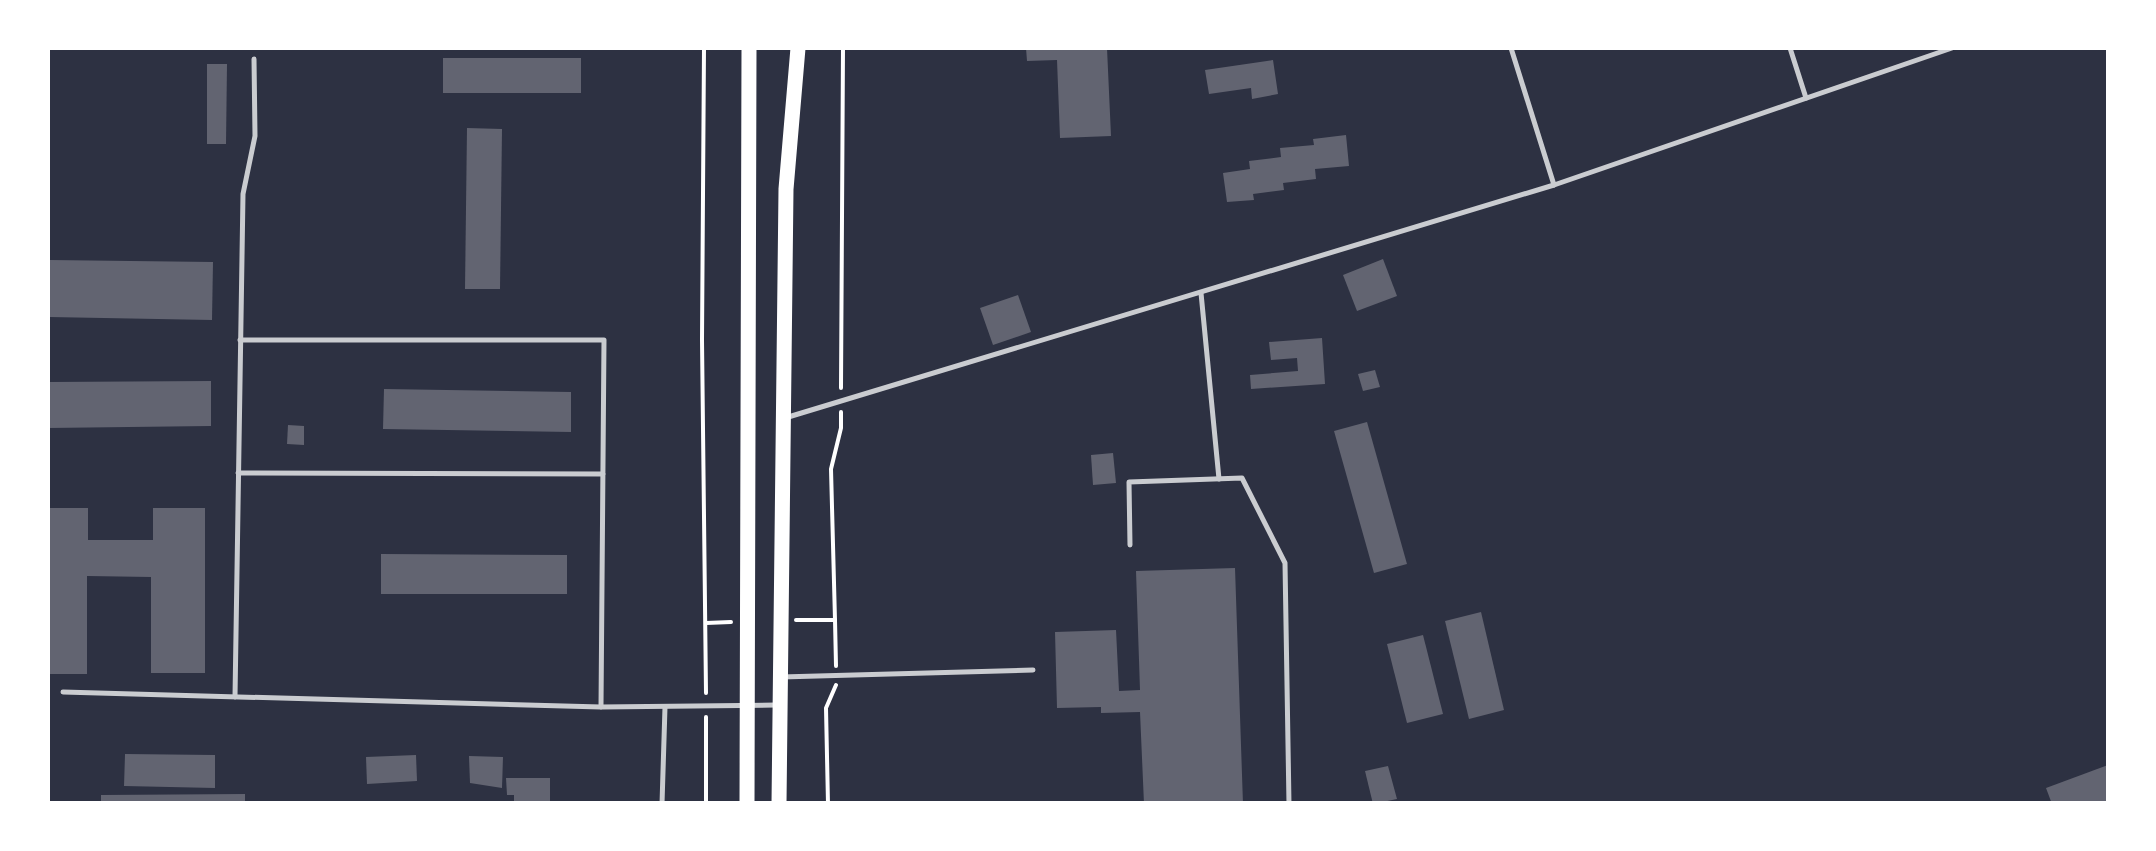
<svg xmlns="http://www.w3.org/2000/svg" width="2156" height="851" font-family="'PT Sans',sans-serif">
  <rect width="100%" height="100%" fill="#2d3142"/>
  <g fill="#626471">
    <path d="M1026 48H1107L1111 136 1060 138 1057 60 1027 61Z"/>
    <rect x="443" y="58" width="138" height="35"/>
    <path d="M1273 60 1278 94 1252 99 1251 88 1209 94 1205 70Z"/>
    <path d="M207 64H227L226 144H207Z"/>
    <path d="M467 128 502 129 500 289H465Z"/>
    <path d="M1346 135 1349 166 1315 169 1316 179 1283 183 1284 190 1253 194 1254 200 1227 202 1223 173 1250 169 1249 161 1281 157 1280 148 1314 145 1313 139Z"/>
    <path d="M1383 259 1397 296 1357 311 1343 275Z"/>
    <path d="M50 260 213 262 212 320 49 317Z"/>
    <path d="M1018 295 1031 332 993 345 980 308Z"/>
    <path d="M1322 338 1325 384 1251 389 1250 375 1298 371 1297 358 1271 360 1269 342Z"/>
    <path d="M1375 370 1380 387 1363 391 1358 374Z"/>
    <path d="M211 381V426L48 428V382Z"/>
    <path d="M384 389 571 392V432L383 429Z"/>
    <path d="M1367 422 1407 564 1374 573 1334 431Z"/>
    <path d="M288 425 304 426V445L287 444Z"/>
    <path d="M1113 453 1116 483 1093 485 1091 455Z"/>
    <path d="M48 508H88V540H153V508H205V673H151V577L87 576V674H48Z"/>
    <path d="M381 554 567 555V594H381Z"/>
    <path d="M1235 568 1243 804H1144L1140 712 1101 713V707L1057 708 1055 632 1116 630 1119 691 1140 690 1136 571Z"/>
    <path d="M1481 612 1504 710 1469 719 1445 621Z"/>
    <path d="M1423 635 1443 714 1407 723 1387 644Z"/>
    <path d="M125 754 215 755V788L124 786Z"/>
    <path d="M416 755 417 781 367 784 366 757Z"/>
    <path d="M469 756 503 757 502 788 470 783Z"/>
    <path d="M2108 765V804H2052L2046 788Z"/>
    <path d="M1388 766 1397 799 1373 804 1365 771Z"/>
    <path d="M506 778H550V804H514V795H507Z"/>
    <path d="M245 794V804H101V795Z"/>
  </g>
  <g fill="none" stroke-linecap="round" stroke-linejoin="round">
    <g stroke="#fff" stroke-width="4">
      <path d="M704 48 702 340 706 693"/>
      <path d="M841 388 843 48"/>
      <path d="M796 620H835L836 666"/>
      <path d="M835 620 831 469 841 428V412"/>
      <path d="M706 623 731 622"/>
      <path d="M706 804V717"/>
      <path d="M828 804 826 708 836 685"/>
    </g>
    <g stroke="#caccd0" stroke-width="5">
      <path d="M1511 48 1554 185"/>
      <path d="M1790 48 1806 98"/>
      <path d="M1201 293 1219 479"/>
      <path d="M240 340H604L601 707"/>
      <path d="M785 418 1554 185 1952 48"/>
      <path d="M238 473 603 474"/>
      <path d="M1130 545 1129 482 1242 478 1285 563 1289 804"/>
      <path d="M781 677 1033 670"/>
      <path d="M63 692 601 707 776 705"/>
      <path d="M235 697 243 194 255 136 254 59"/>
      <path d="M662 804 665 707"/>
    </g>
    <g stroke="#fff" stroke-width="15">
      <path d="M747 804 749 48"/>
      <path d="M779 804 786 189 798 48"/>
    </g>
  </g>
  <rect width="2156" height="851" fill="none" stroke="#ffffff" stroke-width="100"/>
</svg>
